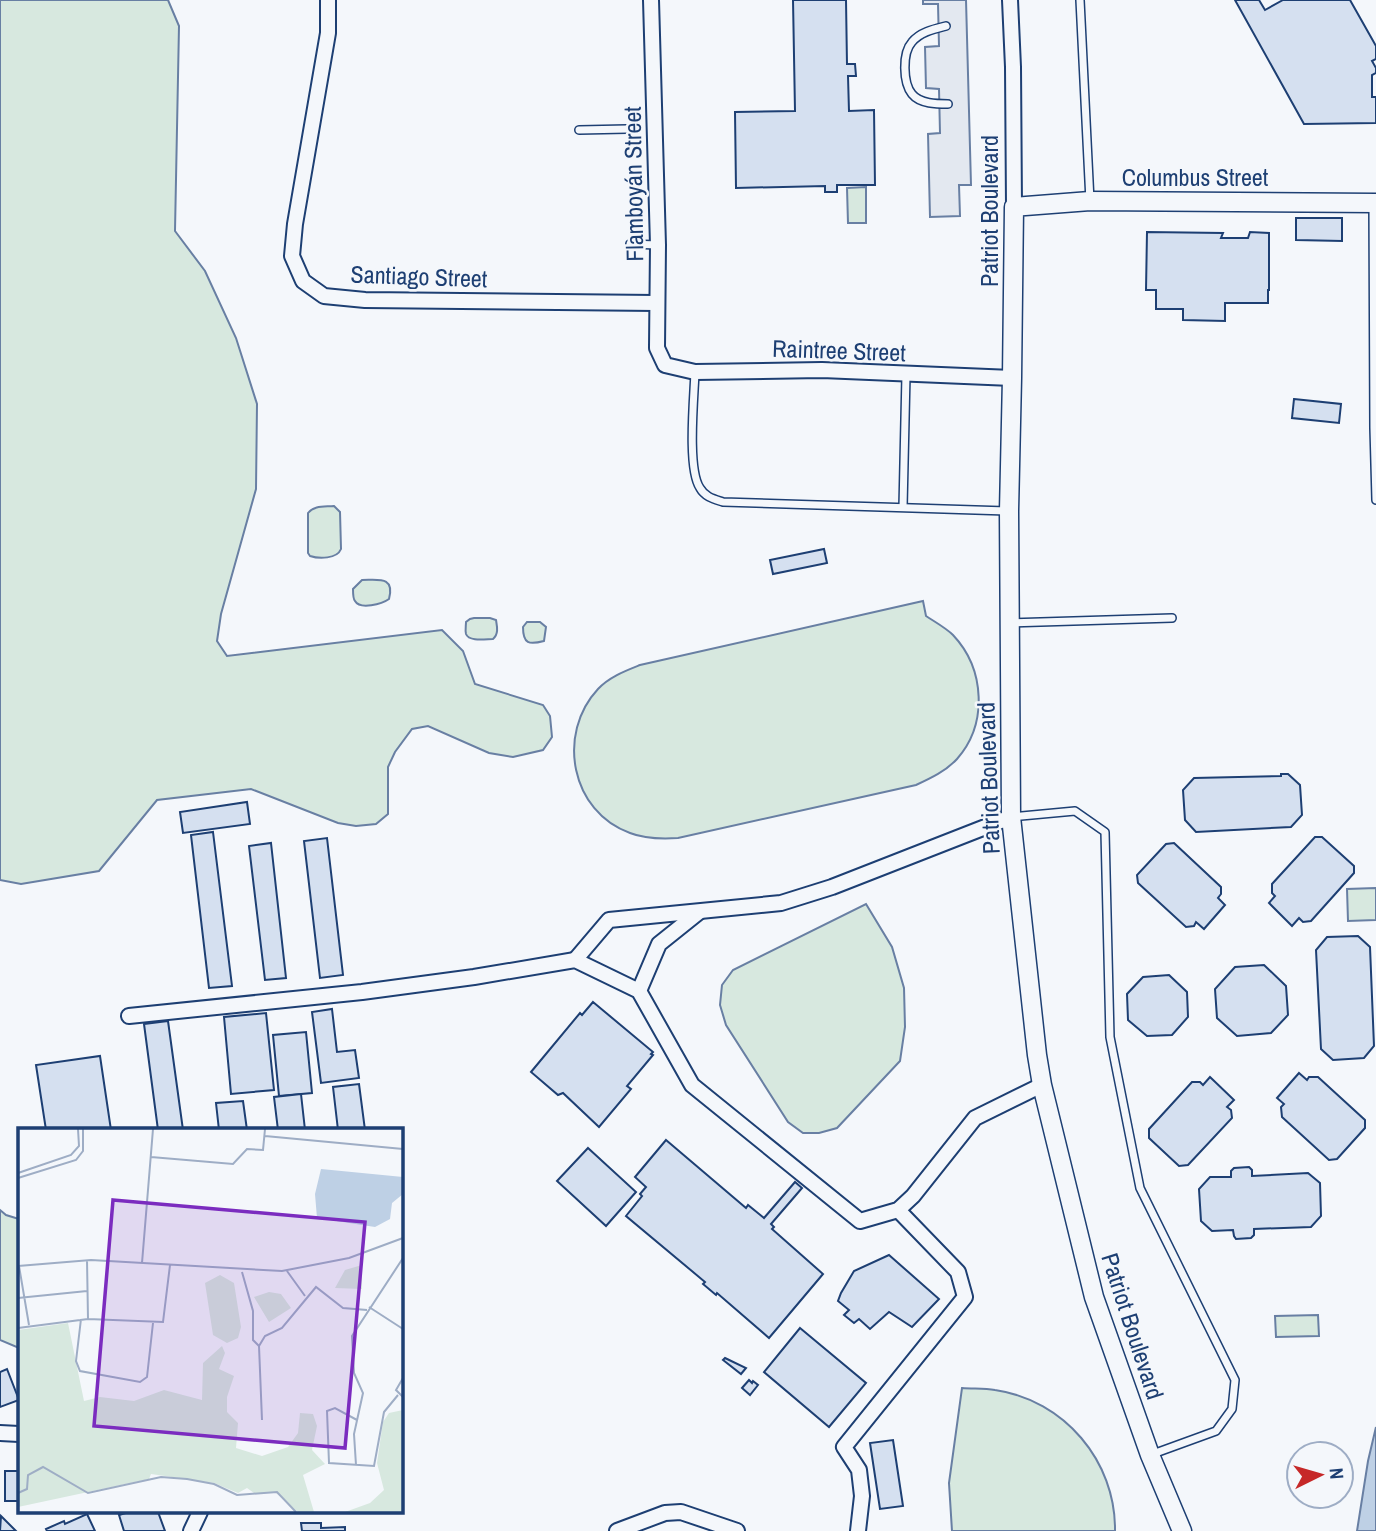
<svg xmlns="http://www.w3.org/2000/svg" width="1376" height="1531" font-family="'Archivo Narrow',sans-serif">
  <rect width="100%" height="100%" fill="#f4f7fb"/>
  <g fill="#d7e8df" stroke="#687fa3" stroke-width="2">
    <path d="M0 0H168L179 26 175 231 205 271 236 338 257 404 256 489 221 614 217 641 227 656 442 630 463 651 475 684 543 705 550 716 552 737 543 750 513 757 489 753 428 726 412 729 395 752 388 767V814L376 824 356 826 338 823 251 789 157 800 99 871 21 884 0 880Z"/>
    <path d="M866 187V223H848L847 188Z"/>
    <path d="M334 506 340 512 341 549C337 559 319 559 310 556L308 553V513C314 505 325 507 334 506Z"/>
    <path d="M362 580C379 580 395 576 389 599 382 604 360 610 355 601 353 599 353 591 353 589Z"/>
    <path d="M923 601 926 616C935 622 946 628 953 635 985 669 988 724 957 759 946 771 931 778 916 785L678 838C662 839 645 839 630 833 571 812 556 734 598 689 609 677 625 671 640 665Z"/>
    <path d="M474 618H490L496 620C497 626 499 634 493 639 486 639 469 642 466 634 465 630 466 626 466 622L470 619Z"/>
    <path d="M527 622H540L546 627 544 641C529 645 523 644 523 627Z"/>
    <path d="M1376 888V920L1348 921 1347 889Z"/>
    <path d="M866 904 892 947 904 988 905 1027 900 1061 837 1128 819 1133H803L788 1122 726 1025 720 1005 722 985 733 970Z"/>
    <path d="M0 1210 6 1215 19 1219V1348L0 1340Z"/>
    <path d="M1318 1315 1319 1336 1276 1337 1275 1316Z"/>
    <path d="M962 1388C973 1389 984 1388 995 1390 1064 1400 1116 1461 1115 1531H952L949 1483Z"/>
  </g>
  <path fill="#e3e8f0" stroke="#687fa3" stroke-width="2" d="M923 0H966L971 185H959L960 216 930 217 928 134 940 133 939 89 926 88 925 47 939 46 938 4H923Z"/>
  <path fill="#bed0e5" stroke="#687fa3" stroke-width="2" d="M1376 1427V1531H1357L1368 1461Z"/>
  <g fill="#d5e0f0" stroke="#1d3f73" stroke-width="2">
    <path d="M793 0H846L847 64H855L856 76H848L849 111 874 110 875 185H837V192H825V186L736 188 735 112 795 111Z"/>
    <path d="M1235 0H1259L1265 10 1283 0H1350L1376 46V59L1372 61 1376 68V73L1372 75V97H1376V123L1304 124Z"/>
    <path d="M1296 218H1342V241L1296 240Z"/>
    <path d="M1147 232 1223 233 1221 238H1248L1250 232 1269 233V290H1268V303H1225V321L1183 320V309H1156V290H1146Z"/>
    <path d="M1294 399 1341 404 1339 423 1292 418Z"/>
    <path d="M824 549 827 563 773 574 770 560Z"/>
    <path d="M1281 774H1288L1300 785 1302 815 1291 827 1196 832 1185 820 1183 790 1194 778 1281 776Z"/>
    <path d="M247 802 250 824 183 833 180 812Z"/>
    <path d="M213 832 232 986 209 988 191 835Z"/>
    <path d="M1315 837H1322L1354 866V873L1311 921 1303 922 1299 918 1292 926 1269 903 1275 896 1272 893V884Z"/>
    <path d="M327 838 343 975 320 978 304 841Z"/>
    <path d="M271 843 286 978 265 980 249 846Z"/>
    <path d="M1174 843 1221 887V894L1218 898 1225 905 1204 929 1196 922 1194 926 1186 927 1138 883 1137 875 1166 844Z"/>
    <path d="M1358 936 1370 947 1374 1046 1364 1058 1333 1060 1321 1049 1316 950 1327 937Z"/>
    <path d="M1264 965 1286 986 1288 1015 1271 1033 1237 1036 1217 1018 1215 989 1235 967Z"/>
    <path d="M1169 975 1187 992 1188 1017 1172 1035 1147 1036 1128 1020 1127 994 1143 977Z"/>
    <path d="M593 1002 653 1052 651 1054 653 1055 627 1086 631 1089 599 1127 563 1093 558 1095 531 1072 580 1013 582 1015Z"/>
    <path d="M332 1009 337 1052 355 1050 359 1078 321 1083 312 1012Z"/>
    <path d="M266 1013 274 1090 231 1094 224 1017Z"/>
    <path d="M168 1021 183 1130H158L144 1024Z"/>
    <path d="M306 1032 312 1093 279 1096 273 1035Z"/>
    <path d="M100 1056 111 1130H46L36 1065Z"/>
    <path d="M1299 1073 1307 1080 1309 1077H1318L1365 1120V1128L1337 1159 1329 1160 1282 1117 1281 1107 1284 1104 1277 1098Z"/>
    <path d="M1210 1077 1234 1100 1227 1107 1231 1110 1232 1118 1188 1165 1179 1166 1149 1138V1129L1192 1082H1200L1203 1085Z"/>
    <path d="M359 1084 365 1130H338L333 1087Z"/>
    <path d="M301 1094 305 1130H278L274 1097Z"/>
    <path d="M243 1101 247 1130H219L216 1103Z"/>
    <path d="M666 1140 746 1208 748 1205 764 1218 795 1182 802 1188 771 1224 774 1227 772 1229 823 1274 769 1338 717 1293 716 1295 703 1284 705 1282 626 1216 642 1196 640 1194 646 1187 635 1177Z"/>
    <path d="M588 1148 636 1192 606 1226 557 1181Z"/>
    <path d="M1249 1167 1252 1170V1176L1308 1173 1320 1183 1321 1216 1311 1227 1254 1229V1235L1251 1238 1236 1239 1234 1236 1233 1230 1212 1231 1201 1221 1199 1189 1210 1177H1231V1171L1234 1168Z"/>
    <path d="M889 1255 939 1299 912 1327 889 1312 870 1329 859 1319 854 1323 844 1315 849 1310 838 1301 841 1293 854 1271Z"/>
    <path d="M800 1328 866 1383 829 1427 764 1372Z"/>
    <path d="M725 1358 746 1368 741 1374 723 1360Z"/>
    <path d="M7 1369 19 1400 0 1407V1372Z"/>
    <path d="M749 1380 752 1383 753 1381 758 1385 750 1395 742 1388Z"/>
    <path d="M893 1440 903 1506 880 1509 870 1443Z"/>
    <rect x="5" y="1471" width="14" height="30"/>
    <path d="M129 1512H158L165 1531H124L119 1515Z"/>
    <path d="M87 1514 95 1531H47L46 1529 64 1521 65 1524Z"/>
    <path d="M1 1516 16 1531H0Z"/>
    <path d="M301 1523H321V1528L345 1527V1531H302Z"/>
  </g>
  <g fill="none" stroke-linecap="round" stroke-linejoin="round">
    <g stroke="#1d3f73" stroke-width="10">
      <g id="service">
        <path d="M1080 0 1090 201"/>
        <path d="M946 26C934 29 920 32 912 42 902 53 903 83 912 94 920 104 937 104 948 104"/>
        <path d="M579 130 627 129"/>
        <path d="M1373 203 1374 428 1376 500"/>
        <path d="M630 244 658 245"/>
        <path d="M695 372C694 398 687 469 700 488 705 497 714 499 723 502L1007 511"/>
        <path d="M903 507 906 375"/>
        <path d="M1010 623 1172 618"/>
        <path d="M1011 817 1075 811 1105 832 1110 1037 1140 1188 1235 1380 1232 1409 1216 1431 1150 1455"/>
      </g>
    </g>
    <g stroke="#1d3f73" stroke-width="18">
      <g id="minor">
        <path d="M328 0V33L295 224 292 256 303 281 324 296 365 300 656 303"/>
        <path d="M651 0 658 245 657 348 665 365 695 372 822 370 1012 378"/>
        <path d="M1010 0 1013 67 1014 207"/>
        <path d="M575 960 609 920 781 903 832 887 1011 817"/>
        <path d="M639 991 659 944 699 912"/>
        <path d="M129 1016 362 992 474 977 575 960 639 991 692 1085 860 1221 898 1210 913 1196 975 1118 1042 1085"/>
        <path d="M0 1433 19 1434"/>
        <path d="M191 1531 200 1512"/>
        <path d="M617 1531 665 1513 681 1512 737 1531"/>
        <path d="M858 1531 862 1496 859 1470 844 1447 965 1297 958 1272 898 1210"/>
      </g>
    </g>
    <g stroke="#1d3f73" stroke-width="21">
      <path id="tertiary" d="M1182 1531 1150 1455 1094 1297 1042 1085 1037 1055 1011 817 1009 511 1012 378 1014 207 1090 201 1376 203"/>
    </g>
    <use href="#service" stroke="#f4f7fb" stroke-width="7"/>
    <use href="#minor" stroke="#f4f7fb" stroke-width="14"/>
    <use href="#tertiary" stroke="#f4f7fb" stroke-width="18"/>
  </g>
  <g text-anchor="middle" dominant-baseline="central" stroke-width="5" stroke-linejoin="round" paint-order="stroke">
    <g font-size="24" fill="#1d3f73" stroke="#f4f7fb">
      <text x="1195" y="177">Columbus Street</text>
      <text transform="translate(633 184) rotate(-91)">Flamboyán Street</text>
      <text transform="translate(989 211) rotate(-90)">Patriot Boulevard</text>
      <text transform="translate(419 276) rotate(2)">Santiago Street</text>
      <text transform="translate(839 350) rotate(2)">Raintree Street</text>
      <text transform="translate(988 778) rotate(-92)">Patriot Boulevard</text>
      <text transform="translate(1133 1326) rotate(72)">Patriot Boulevard</text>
    </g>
  </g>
  <g transform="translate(18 1128)">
    <rect width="385" height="385" fill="#f4f7fb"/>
    <path d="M344 137V161L317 160 327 142ZM202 147 216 155 223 199 220 210 209 215 195 207 187 155ZM251 164 263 166 273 180 251 194 236 169ZM50 195 66 273 82 269 116 273 146 262 184 272 185 235 204 218 207 225 201 241 216 248 209 269V284L220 295 218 320 244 328 270 319 280 305 282 285 295 286 299 298 294 322 307 336 285 347 296 384H280L258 365H236L229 360 220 365 196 355 133 346 131 351 0 379V202ZM385 282V384H327L352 375 366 362 359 335 365 294 371 285Z" fill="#d7e8df"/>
    <path d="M303 41 385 49V66L374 75 372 91 357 99 299 90 297 66Z" fill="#bed0e5"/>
    <path fill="none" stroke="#9eadc5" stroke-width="2" d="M247 8 385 21M133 29 215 36 229 21 245 22 247 1M0 45 53 27 61 18 60 1M0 50 58 32 65 23V1M69 132 70 191M124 135 135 1M0 138 73 132 264 143 331 130 385 110M1 138 11 197M269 143 287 168M224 144 235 183V212L241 218M0 170 69 163M351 179 385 201M63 191 58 233 62 243 122 254 129 249 135 195M0 200 70 191 145 194 152 137M385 250 378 262 385 269M244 292 241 218 247 208 264 200 298 159 325 180 349 182M339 292 317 280 309 283 311 335 356 338 366 284 380 267M338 337 336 306 345 265 336 245 334 208 385 130M0 365 9 361 10 347 25 339 70 365 143 349 169 351 196 356 219 367 259 364 278 384"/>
    <path fill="#7b2cbf" fill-opacity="0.15" stroke="#7b2cbf" stroke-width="3.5" d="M95 72 347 94 327 320 76 298Z"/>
    <rect width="385" height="385" fill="none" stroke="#1d3f73" stroke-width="3.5"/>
  </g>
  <g transform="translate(1320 1475) rotate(85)"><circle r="33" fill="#f4f7fb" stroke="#9eadc5" stroke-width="2"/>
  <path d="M0-5L12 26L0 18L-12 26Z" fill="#c62828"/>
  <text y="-10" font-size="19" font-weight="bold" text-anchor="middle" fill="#1d3f73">N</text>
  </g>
</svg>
